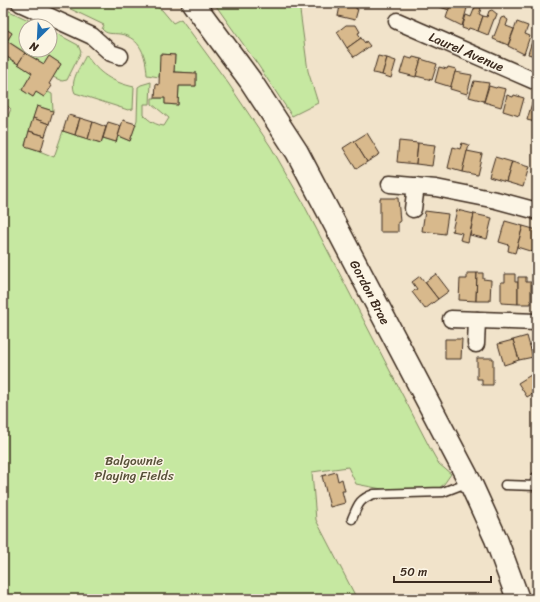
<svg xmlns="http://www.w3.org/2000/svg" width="540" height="602" font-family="Sriracha,sans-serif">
  <rect width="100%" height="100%" fill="#f1e3ca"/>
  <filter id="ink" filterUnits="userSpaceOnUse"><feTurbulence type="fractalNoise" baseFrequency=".025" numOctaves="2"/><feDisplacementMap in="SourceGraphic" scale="8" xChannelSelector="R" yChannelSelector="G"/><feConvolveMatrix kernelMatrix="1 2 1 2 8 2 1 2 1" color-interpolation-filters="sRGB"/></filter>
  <g filter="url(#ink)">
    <g fill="#c6e8a1" stroke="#808960">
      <path d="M58 3H150L162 10 173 23 181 19 228 83 271 147 303 203 431 450 439 464 451 474 444 484 438 489 387 490 356 484 348 467 312 472 316 520 357 599H3V125H4L11 109 3 101V56L4 55 32 73 22 90 33 97 36 92 44 97 48 92 52 94 53 111 37 106 25 145 54 157 63 131 101 143 103 138 116 142 118 136 130 141 137 120 138 87 141 85 151 82 150 104H144V115C149 121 156 125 164 126L169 118 152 104V98H165V104L178 105 179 86H196V73L174 72 175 55 161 54 159 77 147 75C146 56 141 38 120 34 112 33 107 35 102 29L104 25Z"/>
      <path d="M214 3H299L308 71 318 103 292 116 258 65Z"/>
      <path d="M3 8 41 26H26V50H50V30L78 45 81 52 67 80 62 81 53 77 61 64 49 56 44 64 7 41 12 33 3 27Z"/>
      <path d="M86 55C99 74 112 82 134 87L133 109 128 110 75 93C69 81 81 66 86 55Z"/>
    </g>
    <g fill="#d8b98c" stroke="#3b2a1e">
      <path d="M334 3H357L356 9H358L355 20 338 16 340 6Z"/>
      <path d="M434 3H451L449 10 440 7V6Z"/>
      <path d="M451 3H459L458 5 467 8 462 26 446 18Z"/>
      <path d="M479 6 481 9 479 14 483 16 478 31 469 28 468 30 462 28 466 15 471 17 475 7Z"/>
      <path d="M492 10 497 14 495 19H494L488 35 478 31 483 16 487 17 489 11Z"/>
      <path d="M504 17 508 20 506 26 514 29 508 45 493 39 501 18Z"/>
      <path d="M517 22 528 26 525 34 530 36 524 54 508 46Z"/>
      <path d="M346 25H356L360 32 358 33 361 38 347 48 337 32Z"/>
      <path d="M3 27 12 33 7 41 25 53 18 64 4 55 3 56Z"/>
      <path d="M361 38 365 43 366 41 370 46 354 57 347 48Z"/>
      <path d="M533 38 537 40V59L534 58 535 56 528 54Z"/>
      <path d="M25 53 44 64 49 56 61 64 49 84 52 86 44 97 36 92 33 97 22 90 32 73 18 64Z"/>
      <path d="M160 54 175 55 174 72 196 73V86H179L178 105 165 104V98H155L156 84 159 85Z"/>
      <path d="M378 56 387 58 382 75 373 73Z"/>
      <path d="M405 57 412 59 413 57 421 59 416 77 400 73Z"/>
      <path d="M387 58 396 61 391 78 382 75Z"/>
      <path d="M421 59 437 64 432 80 416 76Z"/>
      <path d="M439 67 447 69 448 67 456 69 451 87 435 82Z"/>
      <path d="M455 72 472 75 467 94 450 89Z"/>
      <path d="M474 81 489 83 484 101 469 97Z"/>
      <path d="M489 86 496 88 497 87 506 89 501 107 484 102Z"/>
      <path d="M507 95 513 97 514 95 524 98 519 116 503 111Z"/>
      <path d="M532 103 537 105V117L535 122 527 120Z"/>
      <path d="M3 106 8 108 3 119Z"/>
      <path d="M37 106 53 111 49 124 33 118Z"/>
      <path d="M68 115 80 118 75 135 63 131Z"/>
      <path d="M33 118 49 124 45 136 29 131Z"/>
      <path d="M80 118 93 122 88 139 75 135Z"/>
      <path d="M123 120 136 124 130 141 118 136Z"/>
      <path d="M93 122 106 127 101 143 88 139Z"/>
      <path d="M108 122 121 126 116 142 103 138Z"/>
      <path d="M29 131 45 136 41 151 25 146Z"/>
      <path d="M367 133 380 154 367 162 354 141Z"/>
      <path d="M354 141 367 162 356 169 343 148Z"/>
      <path d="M399 141 418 143 416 164 397 162Z"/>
      <path d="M418 143 435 145 432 166 416 164Z"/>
      <path d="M462 143 469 145 462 172 448 168 453 147 460 149Z"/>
      <path d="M467 151 482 154 477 175 462 172Z"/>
      <path d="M495 157 512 162 506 182 489 177Z"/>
      <path d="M512 162 529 167 523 187 506 182Z"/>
      <path d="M380 198H398L400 222H398V232H380Z"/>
      <path d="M457 210 474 214 468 242 460 240 462 233 452 231Z"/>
      <path d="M425 211 448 214 445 234 422 231Z"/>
      <path d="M474 214 492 218 487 239 470 235Z"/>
      <path d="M505 221 523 226 515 253 508 251 509 245 499 242Z"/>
      <path d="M523 226 537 230V238L533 252 517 247Z"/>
      <path d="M467 273H477L476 301 459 300 460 279H467Z"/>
      <path d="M477 273H483V279L491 280 490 301H476Z"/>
      <path d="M436 274 449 291 438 299 425 282Z"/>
      <path d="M505 274H515V282H518V304L501 303V282H505Z"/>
      <path d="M420 276 438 299 425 309 412 292 417 289 412 282Z"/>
      <path d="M518 277H526V282H531V304H518Z"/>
      <path d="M527 336 533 357 519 360 513 340Z"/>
      <path d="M445 339H462L461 359H445Z"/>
      <path d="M513 340 519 360 504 365 498 344Z"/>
      <path d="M477 358H493V385H482V379H477Z"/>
      <path d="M534 373 537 378V391L527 397 518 383Z"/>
      <path d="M336 472 338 481 342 479 345 491H342L345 503 330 507 322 476Z"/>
    </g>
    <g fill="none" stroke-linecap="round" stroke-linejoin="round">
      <g stroke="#3b2a1e" stroke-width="11">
        <g id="service">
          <path d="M505 485 537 486"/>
          <path d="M534 486 536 477"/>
          <path d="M352 519C358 505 359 499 374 494L443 492 469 482"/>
        </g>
      </g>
      <g stroke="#3b2a1e" stroke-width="19">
        <g id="minor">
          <path d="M20 3 92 36 111 53 120 56"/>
          <path id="s1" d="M397 21 537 82"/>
          <path d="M390 184 436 188 496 200 537 211"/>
          <path d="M413 209 416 186"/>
          <path d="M451 319 537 322"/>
          <path d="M476 344 477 320"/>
        </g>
      </g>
      <g stroke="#3b2a1e" stroke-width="25">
        <g id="secondary">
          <path id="s2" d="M193 3 250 80 297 152 470 482 496 539 518 599"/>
        </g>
      </g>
      <use href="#service" stroke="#fcf5e5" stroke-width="8"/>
      <use href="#minor" stroke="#fcf5e5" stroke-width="16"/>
      <use href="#secondary" stroke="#fcf5e5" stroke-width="22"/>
    </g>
  </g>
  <g text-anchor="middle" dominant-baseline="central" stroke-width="3" stroke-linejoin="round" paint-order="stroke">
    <g font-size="13" fill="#3b2a1e" stroke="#fcf5e5">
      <text stroke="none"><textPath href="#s1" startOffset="76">Laurel Avenue</textPath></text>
      <text stroke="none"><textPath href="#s2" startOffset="340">Gordon Brae</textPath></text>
    </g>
    <g font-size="13" fill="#575038" stroke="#fcf5e5">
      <text x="134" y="460">Balgownie<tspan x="134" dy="15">Playing Fields</tspan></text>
    </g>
  </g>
  <rect width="540" height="602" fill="none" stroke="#fcf5e5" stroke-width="16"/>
  <rect x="8" y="8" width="524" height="586" fill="none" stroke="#3b2a1e" stroke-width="1.5" filter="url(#ink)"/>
  <g transform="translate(38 38) rotate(204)"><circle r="19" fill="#fcf5e5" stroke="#afa495"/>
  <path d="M0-3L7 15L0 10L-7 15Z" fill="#1f6fb2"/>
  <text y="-6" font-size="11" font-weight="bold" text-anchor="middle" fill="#3b2a1e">N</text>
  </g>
  <path d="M394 576v6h97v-6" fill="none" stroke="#3b2a1e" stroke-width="2"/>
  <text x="400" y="576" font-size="12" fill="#3b2a1e" stroke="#fcf5e5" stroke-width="3" paint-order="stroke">50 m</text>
</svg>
